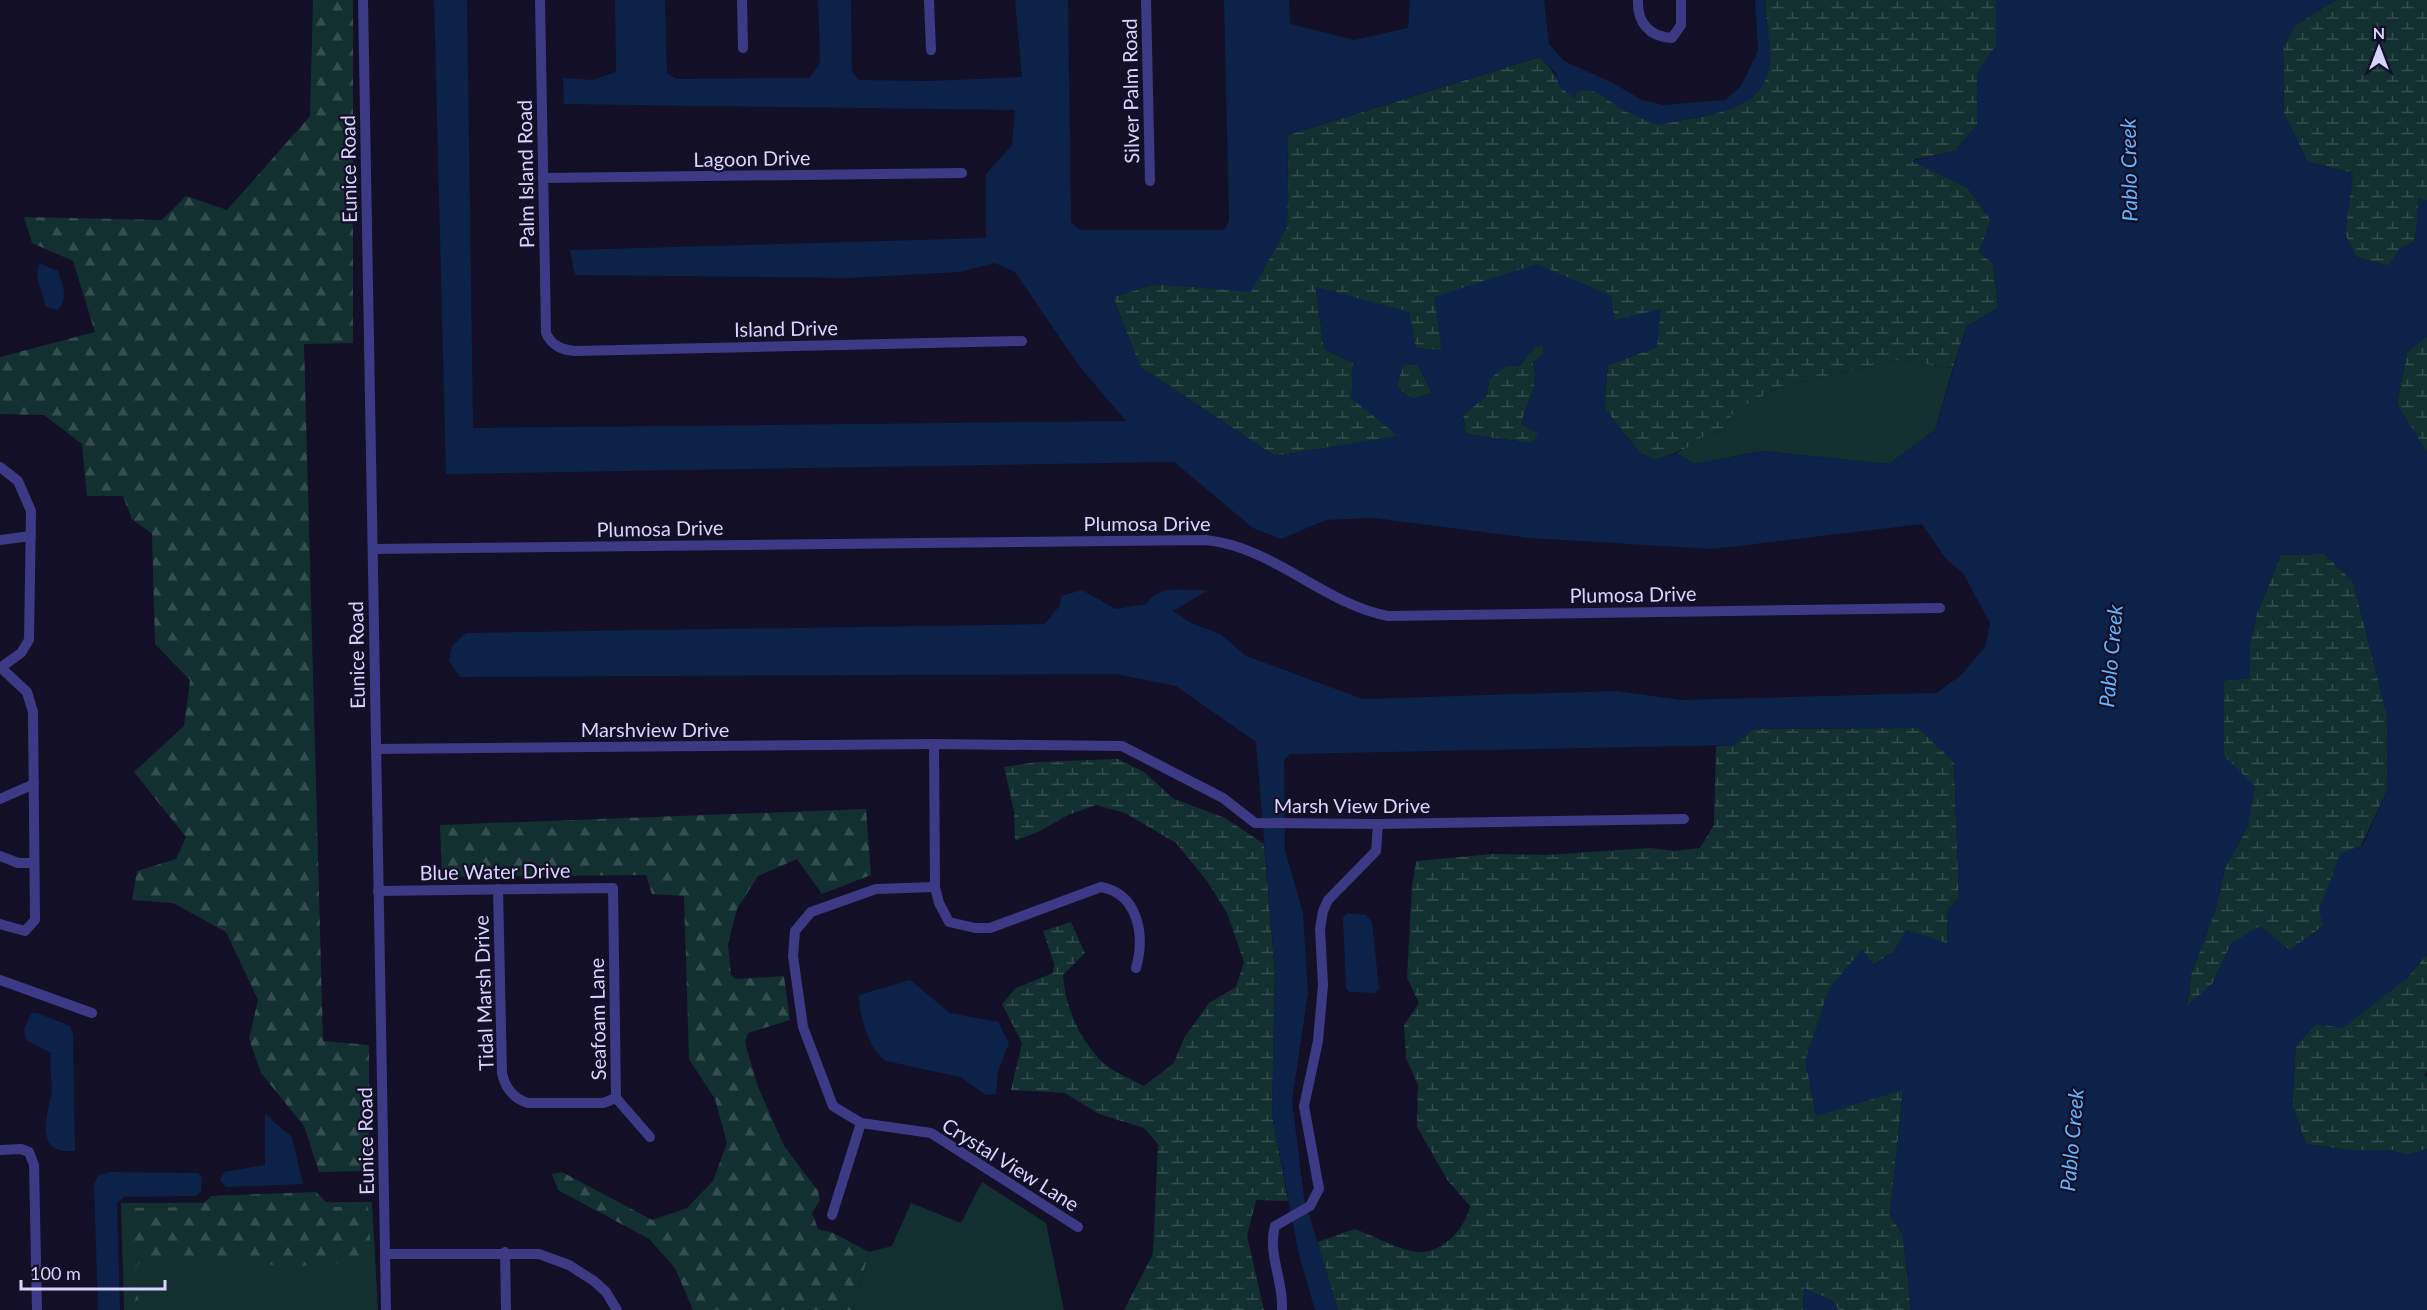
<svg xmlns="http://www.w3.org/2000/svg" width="2427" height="1310" font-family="Lato,sans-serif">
  <defs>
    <pattern id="forest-firs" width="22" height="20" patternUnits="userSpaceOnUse" patternTransform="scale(1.5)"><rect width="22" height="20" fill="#12302f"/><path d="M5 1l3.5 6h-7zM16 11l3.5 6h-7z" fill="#344d4e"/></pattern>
    <pattern id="wetland-marsh" width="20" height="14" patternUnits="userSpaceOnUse" patternTransform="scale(1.5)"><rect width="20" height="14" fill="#12302f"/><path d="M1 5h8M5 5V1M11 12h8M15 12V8" fill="none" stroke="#344d4e"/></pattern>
  </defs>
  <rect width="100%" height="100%" fill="#130f26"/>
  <g fill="#12302f">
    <path d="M1899 360 1953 368 1935 430 1889 464 1762 451 1695 464 1676 453 1689 447 1694 440 1722 431 1735 410 1784 385Z"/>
    <path d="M982 1182 1046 1223 1064 1310H853L869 1252 892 1246 911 1203 961 1223Z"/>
    <path d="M372 1202 378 1310H124L121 1203Z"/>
  </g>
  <g fill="url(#forest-firs)">
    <path d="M313 0H353V343L304 344 323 1041 369 1045V1171L319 1172 304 1126 261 1073 249 1039 258 1000 226 932 173 903 132 900 137 871 176 859 186 837 134 772 184 726 190 680 155 644 152 534 132 519 123 496H87L82 444 44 415 0 414V357L95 332 73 261 32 243 24 217 162 220 186 196 227 210 310 116Z"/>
    <path d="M866 809 871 875 822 894 797 859 758 876 737 909 728 944 731 975 736 979 784 976 790 1020 748 1033 745 1043 758 1087 784 1146 818 1191 820 1200 812 1213 818 1229 833 1233 869 1252 853 1310H693L675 1268 649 1239 558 1190 552 1174 562 1172 652 1220 687 1208 713 1181 727 1143 715 1099 689 1059 684 896 652 894 646 875 442 877 440 825Z"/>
    <path d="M316 1192 331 1207H368L371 1253 369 1261 284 1267 234 1258H143L134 1271 140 1310H128V1208L200 1207 211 1196Z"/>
  </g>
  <g fill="url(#wetland-marsh)">
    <path d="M1765 0H1996V46L1977 73V125L1955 151 1912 160 1968 188 1991 220 1979 252 1993 263 1998 308 1966 327 1953 368 1899 360 1784 385 1735 410 1722 431 1694 440 1689 447 1656 460 1639 452 1604 408 1608 365 1657 347 1615 320 1435 297 1443 351 1416 348 1316 288 1324 349 1353 363 1399 436 1275 456 1140 367 1113 297 1155 284 1251 291 1287 227 1288 135 1540 57C1555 71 1559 86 1574 98L1576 92 1585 89 1595 91 1659 124 1710 115 1735 107 1770 64Z"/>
    <path d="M2336 0H2427V201L2419 199 2415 241 2399 250 2389 266 2356 257 2345 234 2353 173 2308 162 2284 114 2283 47 2295 25Z"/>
    <path d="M2427 336V453L2397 404 2407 352Z"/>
    <path d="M1543 345V354L1533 363C1540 392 1525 397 1522 425L1540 434 1532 443 1466 434 1463 415 1487 395 1489 379 1506 366H1519L1535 346Z"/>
    <path d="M1404 364 1418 365 1432 393 1412 399 1396 386Z"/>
    <path d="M2324 554 2353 581 2387 715V791L2323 926 2290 950 2231 943 2213 983 2187 1007 2191 974 2215 912 2225 868 2248 826 2224 756V680L2250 678V644L2257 613 2281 555Z"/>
    <path d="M1919 728 1954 762 1959 899 1948 909 1947 944 1893 952 1873 965 1862 950 1903 1090 1890 1215 1903 1235 1911 1310H1838L1833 1301 1804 1289 1803 1310H1338L1317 1242 1355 1229C1372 1235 1399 1250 1417 1252 1442 1255 1466 1227 1470 1206L1448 1181 1417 1127 1418 1085 1406 1058 1404 1025 1419 1003 1407 978 1412 886 1416 861 1493 854 1546 855 1649 848 1674 851 1700 848 1714 825 1716 746 1734 745 1753 729Z"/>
    <path d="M1118 759 1144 772 1174 799 1225 818 1264 844 1275 973 1272 1115 1288 1201 1256 1200 1247 1236 1264 1310H1124L1153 1254 1158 1144 1144 1128 1099 1114 1065 1093 1011 1090 1022 1043 1002 1004 1016 988 1053 973 1054 964 1043 931 1071 922 1085 953 1063 975C1065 1007 1080 1040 1103 1063 1114 1072 1131 1079 1144 1086L1174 1063 1184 1038 1209 1003 1236 987 1244 962 1227 913 1207 881 1176 843 1125 813 1096 805 1068 815 1040 831 1015 841 1014 811 1004 767 1037 762Z"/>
    <path d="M2427 954V1071L2424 1075 2427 1077V1149L2406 1155 2393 1150H2348L2306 1144 2292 1106 2296 1045 2316 1024 2407 978Z"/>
  </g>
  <g fill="#0c2248" fill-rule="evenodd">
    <path d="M434 0H467L473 428 1126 421 1080 367 1015 272 995 263 960 272 848 278 575 275 570 250 986 238V174L1012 145 1015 110 564 104 563 78 593 80 616 72 615 0H665L667 73 676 79 809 78 820 64 818 0H851L852 72 859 80 929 81 1022 77 1015 0H1068L1071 222 1080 230H1224L1229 221 1224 0H1289L1290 24 1354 40 1408 28 1410 0H1544L1549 44 1564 61 1613 83 1642 100 1663 105 1725 100 1741 86 1758 51 1755 0H1765C1765 26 1776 56 1765 81 1752 111 1708 115 1681 120 1674 121 1665 125 1658 124 1650 123 1637 116 1629 113 1610 105 1597 84 1576 92L1575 99 1559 86 1556 73 1539 57 1288 135 1287 227 1251 292 1155 284 1113 297 1140 367 1275 456 1398 436 1351 398 1353 363 1324 349 1316 287 1409 312 1416 348 1442 350 1434 297 1537 264 1611 296 1615 320 1661 309 1657 347 1608 365 1604 408 1639 452 1656 460 1676 453 1695 464 1762 451 1889 464 1935 430 1966 327 1998 308 1993 263 1979 252 1991 220 1968 188 1911 161 1955 151 1977 125V72L1996 46V0H2336L2295 25 2283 47 2284 114 2308 162 2353 173 2345 234 2356 257 2389 266 2399 250 2415 241 2419 199 2427 201V336L2407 352 2397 404 2427 453V954L2407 978 2343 1028 2316 1024 2296 1045 2292 1106 2306 1144 2348 1150H2393L2406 1155 2427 1149V1310H1911L1903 1235 1890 1215 1903 1090 1816 1116 1805 1060 1829 989 1862 949 1874 965 1893 952 1907 930 1947 943 1948 909 1959 899 1954 762 1918 728 1753 729 1734 745 1290 754 1284 761 1285 850 1303 913 1308 993 1292 1101 1304 1198 1338 1310H1315L1299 1255 1272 1115 1275 973 1256 742 1176 686 1116 674 460 677 449 661 452 646 466 633 1045 624 1060 605 1061 596 1082 590 1116 609 1146 604C1160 582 1186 592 1208 590L1173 611 1191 623 1220 634 1246 656 1363 699 1616 691 1681 700 1936 693 1960 676 1985 647 1990 623 1963 573 1946 559 1922 524 1712 549 1530 538 1374 518 1326 520 1281 539 1253 528 1174 462 446 474ZM1543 346V354L1533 363C1540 392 1525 397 1522 425L1539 434 1532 443 1466 434 1463 415 1487 395 1489 379 1506 366H1518L1535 347ZM1404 364 1418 365 1432 393 1412 399 1396 386ZM2324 554 2353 581 2387 715V791L2363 845 2340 854 2319 910 2323 926 2290 950 2260 926 2231 943 2213 983 2187 1006 2191 974 2215 912 2225 868 2248 826 2255 786 2224 756V681L2250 678V644L2257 613 2281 555Z"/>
    <path d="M39 263 58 271C63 285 69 299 57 310L46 307 37 277Z"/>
    <path d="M1347 913 1366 915 1372 922 1379 989 1374 993 1350 992 1346 988 1343 918Z"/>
    <path d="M910 980 950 1013 998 1022 1009 1043 998 1072 996 1094 986 1095 960 1077 886 1061C869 1051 859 1014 859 995Z"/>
    <path d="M31 1013H37L70 1026 73 1035 75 1151C67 1151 58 1152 52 1146 38 1131 52 1104 52 1086 51 1074 49 1065 51 1053L26 1040 24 1029Z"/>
    <path d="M265 1114 292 1137 303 1184 226 1187 220 1180 224 1172 265 1165Z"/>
    <path d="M110 1172 198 1173 202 1177 201 1192 196 1196 124 1197 117 1203 120 1310H98L94 1184 98 1176Z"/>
    <path d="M1804 1288 1833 1301 1838 1310H1803Z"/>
  </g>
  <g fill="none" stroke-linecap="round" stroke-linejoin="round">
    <g stroke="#3d3a85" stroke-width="10">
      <path d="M363 0 386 1310"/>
      <path d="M540 0 546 333C552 346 562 350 576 351L1022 341"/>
      <path d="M742 0 743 48"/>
      <path d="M929 0 931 50"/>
      <path d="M1146 0 1150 181"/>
      <path d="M1638 0C1637 22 1649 37 1672 38L1681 25V0"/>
      <path d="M543 178 962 173"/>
      <path d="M0 467 18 481 31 511 29 640 21 653 0 668"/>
      <path d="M0 540 31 536"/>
      <path d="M373 549 1206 540C1274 547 1322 603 1388 616L1940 608"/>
      <path d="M0 667 27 692 33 712 35 920 25 931 0 924"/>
      <path d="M934 744 935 887 939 903 949 922 975 928H990L1101 887C1139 894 1145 936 1136 968"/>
      <path d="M376 749 934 744 1122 746 1223 798 1255 823 1378 824 1684 819"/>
      <path d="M0 799 34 784"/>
      <path d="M0 856 18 863H34"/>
      <path d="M935 887 876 889 811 912 795 931 793 956 803 1027 833 1106 861 1123 931 1133 1078 1227"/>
      <path d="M498 889 502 1073C505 1088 513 1098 528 1103H603L616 1098"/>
      <path d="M378 891 613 888 616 1098 650 1137"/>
      <path d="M0 980 92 1013"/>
      <path d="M0 1150 21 1149 29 1152 34 1165 37 1310"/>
      <path d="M832 1215 861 1123"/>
      <path d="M505 1252 506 1310"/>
      <path d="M386 1254H539L569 1265 594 1281 606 1292 617 1310"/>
      <path d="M1282 1310C1284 1282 1267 1253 1275 1226L1310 1206 1319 1189 1304 1106 1318 1041 1323 985 1320 929 1323 911 1328 900 1376 851 1378 824"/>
    </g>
  </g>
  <g text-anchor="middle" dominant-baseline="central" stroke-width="4.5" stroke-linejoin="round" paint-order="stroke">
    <g font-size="20" fill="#d9d4ff" stroke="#130f26">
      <text transform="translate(1130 91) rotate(-91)">Silver Palm Road</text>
      <text transform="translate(752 158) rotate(-1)">Lagoon Drive</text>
      <text transform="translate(348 169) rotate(-91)">Eunice Road</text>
      <text transform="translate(525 174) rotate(-91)">Palm Island Road</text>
      <text transform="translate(786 328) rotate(-1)">Island Drive</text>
      <text x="1147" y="523">Plumosa Drive</text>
      <text transform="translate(660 528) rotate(-1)">Plumosa Drive</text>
      <text transform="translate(1633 594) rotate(-1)">Plumosa Drive</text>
      <text transform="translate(356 655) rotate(-91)">Eunice Road</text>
      <text x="655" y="729">Marshview Drive</text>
      <text x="1352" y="805">Marsh View Drive</text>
      <text transform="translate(495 871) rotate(-1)">Blue Water Drive</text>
      <text transform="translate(483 993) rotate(-92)">Tidal Marsh Drive</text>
      <text transform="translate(597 1019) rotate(-91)">Seafoam Lane</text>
      <text transform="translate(365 1141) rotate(-91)">Eunice Road</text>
      <text transform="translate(1011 1164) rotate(32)">Crystal View Lane</text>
    </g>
    <g font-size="21" font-style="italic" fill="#62b6ff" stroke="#130f26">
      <text transform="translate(2128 170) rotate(-91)">Pablo Creek</text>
      <text transform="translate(2110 656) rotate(-85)">Pablo Creek</text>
      <text transform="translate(2071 1140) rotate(-85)">Pablo Creek</text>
    </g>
  </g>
  <g transform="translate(2379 48)" stroke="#130f26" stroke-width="4.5" paint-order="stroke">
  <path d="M0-4.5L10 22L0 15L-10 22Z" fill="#d9d4ff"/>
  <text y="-9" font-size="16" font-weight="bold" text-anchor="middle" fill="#d9d4ff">N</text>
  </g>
  <path d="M21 1280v9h144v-9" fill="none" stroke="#d9d4ff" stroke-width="3"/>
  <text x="30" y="1280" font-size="18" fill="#d9d4ff" stroke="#130f26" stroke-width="4.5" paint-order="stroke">100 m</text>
</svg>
